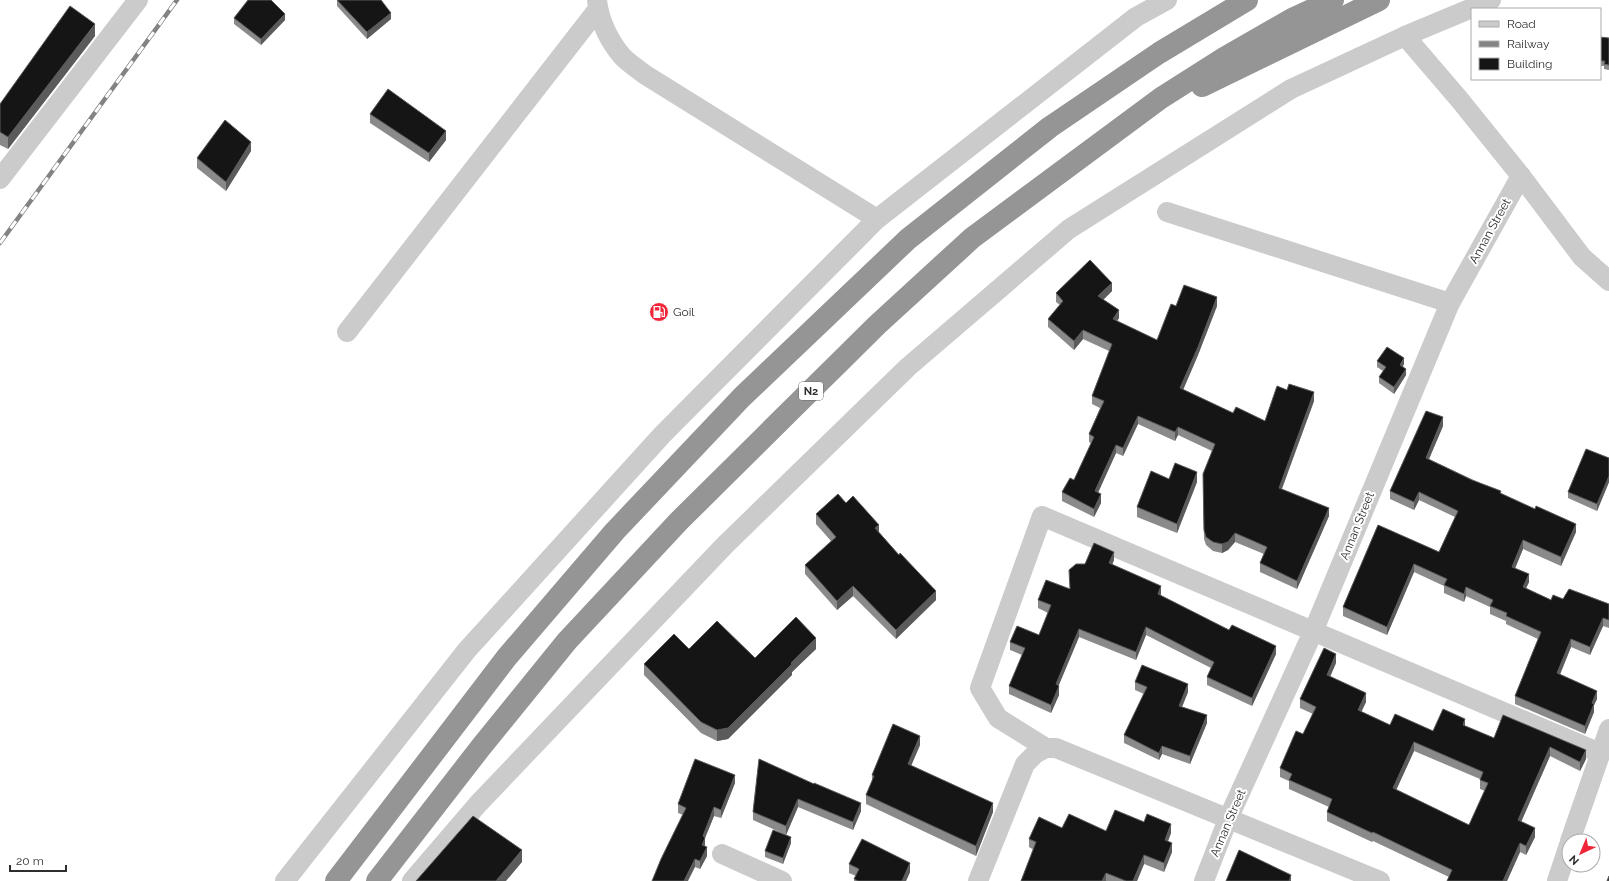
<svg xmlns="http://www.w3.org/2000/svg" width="1609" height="881" font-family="Raleway,sans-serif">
  <rect width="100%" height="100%" fill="#fff"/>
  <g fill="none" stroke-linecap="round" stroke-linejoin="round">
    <g stroke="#cbcbcb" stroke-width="20">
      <path d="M597 0C599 20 609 41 622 56 628 63 637 68 644 74L877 219"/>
      <path d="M1405 36 1459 99 1521 176 1582 257 1609 281"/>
      <path d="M0 179 138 0"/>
      <path d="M1167 212 1450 303"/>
      <path d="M347 332 598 9"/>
      <path d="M1570 841 1609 729"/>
      <path d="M722 854 782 881"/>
      <path d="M285 881 467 650 662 435 877 219 1136 17 1167 0"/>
      <path d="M412 881 478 804 725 545 908 367 1069 229 1291 89 1405 36 1491 0"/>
      <path d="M978 881 1025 764 1036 753 1046 748"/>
      <path d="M1204 881 1228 819 1313 632 1450 303 1521 176"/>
      <path d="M1380 881 1056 748H1046L998 718 980 688 1042 516 1600 753"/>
      <path d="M1557 881 1569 845"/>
    </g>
    <g stroke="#959595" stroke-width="22">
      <path d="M1202 86 1379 0"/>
      <path d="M336 881 507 657 615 531 742 397 908 239 1050 127 1159 53 1247 0"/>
      <path d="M377 881 481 747 567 641 679 521 877 325 972 238 1161 98 1224 58 1292 19 1333 0"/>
    </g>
    <g stroke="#838383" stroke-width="4.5">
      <path id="rail" d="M0 243 177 0"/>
    </g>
    <use href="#rail" stroke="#fff" stroke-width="3" stroke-dasharray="9" stroke-linecap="butt"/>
  </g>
  <g fill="#8a8a8a" fill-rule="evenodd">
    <path d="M337 0H381L391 19 367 39 337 6Z"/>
    <path d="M234 18 285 20 261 45 234 24Z"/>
    <path d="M95 36 8 149 0 145V104Z"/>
    <path d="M1600 37 1609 38V70L1604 69V66H1600Z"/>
    <path d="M370 114 446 140 429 162 370 123Z"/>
    <path d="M251 151 226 191 197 168V158Z"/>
    <path d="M1112 291 1103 300 1119 318 1117 321 1157 340 1176 306H1217L1198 355 1183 390 1233 413 1265 421 1314 401 1282 489 1329 516 1297 589 1260 572V563L1264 554 1235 542 1228 550 1222 553 1213 551 1206 545 1204 539 1203 474 1212 451 1178 435 1175 441 1138 424 1123 456 1116 453 1098 493 1101 503 1094 517 1062 501V492L1074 480 1091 443 1089 442V434L1100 408 1092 404V396L1109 351 1083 339 1074 350 1048 327V319L1060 305 1056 302V293Z"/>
    <path d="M1377 361 1404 364 1403 366 1406 375 1394 394 1379 383V377L1383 371 1377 367Z"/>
    <path d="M1443 426 1429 459 1501 493 1576 532 1561 566 1523 549 1515 568 1529 582 1526 588 1551 600 1563 599 1609 604V628L1603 626 1590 655 1571 647 1560 675 1597 699 1594 705V712L1585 734 1515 704V696L1538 639 1506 624V621L1490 614V607L1466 596 1464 602 1444 593V586L1414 572 1387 635 1343 616V607L1378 525 1439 552 1455 517 1419 500 1414 510 1390 499V491Z"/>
    <path d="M1609 458V482L1597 511 1568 498V492Z"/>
    <path d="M1169 479 1197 482 1177 533 1137 517V507Z"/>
    <path d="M846 503 879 532 936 600 896 639 853 596 837 610 805 574V565L831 541 816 524V514Z"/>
    <path d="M1114 560 1112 565 1161 594 1160 596 1276 654 1252 706 1207 685V677L1211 668 1146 635 1136 660 1079 637 1058 686 1059 695 1051 713 1009 694V686L1022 655 1010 650V642L1039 635 1048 613 1038 608V600L1070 589 1085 564Z"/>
    <path d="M689 649 755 658 816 649 792 672V675L728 739 717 741 701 733 644 675V664Z"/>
    <path d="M1336 663 1330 676 1366 702 1361 712 1390 725 1433 731 1465 726 1494 738 1503 715 1586 759 1580 771 1550 756 1521 822 1535 837 1526 855 1520 852 1507 881H1447L1449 877 1373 841 1372 842 1327 821V812L1329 807 1289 789V781L1280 777V768L1303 734 1313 714 1300 708V699ZM1414 751 1480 779V789L1485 791 1469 825 1396 790Z"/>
    <path d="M1135 682 1188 692 1182 707 1207 723 1190 764 1162 754 1159 760 1124 743V735L1144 694 1135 690Z"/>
    <path d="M920 745 911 766 993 812 976 856 866 804V795L872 782V775Z"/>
    <path d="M759 759 861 811 853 830 798 807 786 835 753 820V812Z"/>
    <path d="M735 783 721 818 714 816 705 838V847L707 856 700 869 695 867 683 815 678 813V804Z"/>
    <path d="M1062 828 1106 831 1171 833 1168 841 1172 852 1164 872 1144 864 1137 881H1021L1034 850 1029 847V839Z"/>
    <path d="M791 843 783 864 765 857V851Z"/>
    <path d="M849 864 910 872 906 881H854V879L856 876 849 873Z"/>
  </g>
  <g fill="#5b5b5b">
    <path d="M391 13V19L367 39V32Z"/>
    <path d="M285 14V20L261 45V39Z"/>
    <path d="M95 24V36L8 149V137Z"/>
    <path d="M446 131V140L429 162V153Z"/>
    <path d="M251 142V151L226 191V182Z"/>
    <path d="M1112 283V291L1098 305V296Z"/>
    <path d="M1217 297V306L1198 355 1180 397V388Z"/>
    <path d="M1119 310V318L1113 327V319Z"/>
    <path d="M1083 330V339L1074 350V341Z"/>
    <path d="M1404 358V364L1400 371V365Z"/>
    <path d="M1406 369V375L1394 394V387Z"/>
    <path d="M1314 392V401L1279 496V488Z"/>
    <path d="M1138 416V424L1123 456V448Z"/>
    <path d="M1443 417V426L1426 466V458Z"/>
    <path d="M1178 427V435L1175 441V432Z"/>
    <path d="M1116 445V453L1095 499V491Z"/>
    <path d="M1197 472V482L1177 533V524Z"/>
    <path d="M1609 476V482L1597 511V504Z"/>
    <path d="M1419 492V500L1414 510V502Z"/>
    <path d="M1101 494V503L1094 517V509Z"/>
    <path d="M1329 508V516L1297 589V581Z"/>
    <path d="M1576 524V532L1561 566V557Z"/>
    <path d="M879 525V534L875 528Z"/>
    <path d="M1235 533V542L1228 550 1222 553V544Z"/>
    <path d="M1523 540V549L1512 576V567Z"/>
    <path d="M1114 552V560L1109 572V563Z"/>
    <path d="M1414 564V572L1387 635V627Z"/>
    <path d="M1529 574V582L1523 595V587Z"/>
    <path d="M853 586V596L837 610V601Z"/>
    <path d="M1161 586V594L1158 602V594Z"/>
    <path d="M1466 587V596L1464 602V594Z"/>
    <path d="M936 591V600L896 639V630Z"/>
    <path d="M1603 618V626L1590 655V647Z"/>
    <path d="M1146 627V635L1136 660V652Z"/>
    <path d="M1079 629V637L1056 692V684Z"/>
    <path d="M816 638V649L792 672V675L728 739 717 741V730L791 663Z"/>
    <path d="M1571 639V647L1557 681V673Z"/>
    <path d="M1276 646V654L1252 706V698Z"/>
    <path d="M1336 654V663L1327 684V675Z"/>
    <path d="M1188 684V692L1179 714V706Z"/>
    <path d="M1059 686V695L1051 713V705Z"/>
    <path d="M1597 691V699L1594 705V712L1585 734V726L1592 703Z"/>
    <path d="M1366 693V702L1358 719V710Z"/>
    <path d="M1207 715V723L1190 764V756Z"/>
    <path d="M1465 719V728L1463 725Z"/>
    <path d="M920 736V745L908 773V764Z"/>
    <path d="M1414 742V751L1393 797V788Z"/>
    <path d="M1162 746V754L1159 760V753Z"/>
    <path d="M1550 747V756L1518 829V820Z"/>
    <path d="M1586 750V759L1580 771V762Z"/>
    <path d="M735 775V783L721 818V810Z"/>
    <path d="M798 799V807L786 835V826Z"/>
    <path d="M861 803V811L853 830V822Z"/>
    <path d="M993 803V812L976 856V846Z"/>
    <path d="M714 807V816L705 838V846L702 853V845L703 836Z"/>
    <path d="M1171 824V833L1165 849V840Z"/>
    <path d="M1535 828V837L1526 855V846Z"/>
    <path d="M791 837V843L783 864V858Z"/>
    <path d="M1172 843V852L1164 872V863Z"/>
    <path d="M1520 843V852L1507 881H1503Z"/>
    <path d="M707 847V856L700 869V861Z"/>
    <path d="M522 850V862L506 881H496Z"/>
    <path d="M1144 855V864L1137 881H1133Z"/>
    <path d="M695 859V867L688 881H684Z"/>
    <path d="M910 863V872L906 881H902Z"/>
    <path d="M1106 873V881H1102Z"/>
    <path d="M1291 875V881H1289Z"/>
  </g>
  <g fill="#151515" stroke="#5b5b5b" fill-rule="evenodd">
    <path d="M248 0H271L285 14 261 39 234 18Z"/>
    <path d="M337 0H381L391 13 367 32Z"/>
    <path d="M70 6 95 24 8 137 0 132V104Z"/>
    <path d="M1600 37 1609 38V65L1604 64 1605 61H1600Z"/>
    <path d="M388 89 446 131 429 153 370 114Z"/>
    <path d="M225 120 251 142 226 182 197 158Z"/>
    <path d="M1090 260 1112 283 1098 296 1119 310 1113 319 1157 340 1171 304 1176 306 1184 285 1217 297 1198 347 1180 388 1233 413 1236 407 1265 421 1277 386 1287 390 1289 384 1314 392 1279 488 1329 508 1297 581 1260 563 1267 547 1235 533 1228 542 1222 544 1213 542 1206 537 1204 530 1203 474 1215 444 1178 427 1175 432 1138 416 1123 448 1116 445 1095 491 1101 494 1094 509 1062 492 1070 478 1074 480 1094 437 1089 434 1104 401 1092 396 1112 344 1083 330 1074 341 1048 319 1063 301 1056 293Z"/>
    <path d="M1387 347 1404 358 1400 365 1406 369 1394 387 1379 377 1386 367 1377 361Z"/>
    <path d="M1426 411 1443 417 1426 458 1472 480 1501 491 1500 493 1535 509 1536 506 1576 524 1561 557 1523 540 1512 567 1529 574 1523 587 1551 600 1553 595 1563 599 1569 589 1609 604V620L1603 618 1590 647 1571 639 1557 673 1597 691 1592 703 1594 704 1585 726 1515 696 1541 632 1506 616 1507 613 1490 606 1493 600 1466 587 1464 594 1444 585 1447 579 1414 564 1387 627 1343 607 1378 525 1439 552 1458 511 1419 492 1414 502 1390 491Z"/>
    <path d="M1586 449 1609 458V476L1597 504 1568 492Z"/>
    <path d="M1175 463 1197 472 1177 524 1137 507 1151 471 1169 479Z"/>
    <path d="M838 494 846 503 853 496 879 525 875 528 899 555 900 553 936 591 896 630 853 586 837 601 805 565 836 537 816 514Z"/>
    <path d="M1094 543 1114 552 1109 563 1161 586 1158 594 1229 630 1232 625 1276 646 1252 698 1207 677 1214 662 1146 627 1136 652 1079 629 1056 684 1059 686 1051 705 1009 686 1025 648 1010 642 1017 626 1039 635 1051 605 1038 600 1046 580 1070 589 1069 570 1076 564H1085Z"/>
    <path d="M796 617 816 638 791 663 792 664 728 728 717 730 701 722 644 664 674 634 689 649 717 621 755 658Z"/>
    <path d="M1324 648 1336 654 1327 675 1366 693 1358 710 1390 725 1395 714 1433 731 1443 709 1465 719 1463 725 1494 738 1503 715 1586 750 1580 762 1550 747 1518 820 1535 828 1526 846 1520 843 1503 881H1447L1452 870 1373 832 1372 833 1327 812 1332 799 1289 780 1292 774 1280 768 1296 731 1303 734 1316 707 1300 699ZM1414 742 1483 772 1480 780 1488 783 1469 825 1393 788Z"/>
    <path d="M1142 665 1188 684 1179 706 1207 715 1190 756 1162 746 1159 753 1124 735 1147 687 1135 682Z"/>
    <path d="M893 724 920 736 908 764 993 803 976 846 866 795 874 776 872 775Z"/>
    <path d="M695 759 735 775 721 810 714 807 703 836 705 838 702 845 707 847 700 861 695 859 684 881H652L661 859 686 808 678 804Z"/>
    <path d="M759 759 814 784V783L861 803 853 822 798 799 786 826 753 812Z"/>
    <path d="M1115 810 1144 822 1147 814 1171 824 1165 840 1172 843 1164 863 1144 855 1133 881H1126L1106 873 1102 881H1021L1036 842 1029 839 1039 817 1062 828 1069 814 1106 831Z"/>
    <path d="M473 816 522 850 496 881H416Z"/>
    <path d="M773 830 791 837 783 858 765 851Z"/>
    <path d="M862 839 910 863 902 881H858L854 879 859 869 849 864Z"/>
    <path d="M1239 850 1291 875 1289 881H1226Z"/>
    <path d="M1609 876V881H1607Z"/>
  </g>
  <defs>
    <g id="fuel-disc" transform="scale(1)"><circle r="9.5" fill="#f02539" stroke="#fff"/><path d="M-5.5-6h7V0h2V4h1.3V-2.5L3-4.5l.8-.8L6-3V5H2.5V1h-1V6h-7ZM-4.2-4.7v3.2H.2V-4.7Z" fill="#fff"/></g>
  </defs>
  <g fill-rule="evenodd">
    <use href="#fuel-disc" x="659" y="312"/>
  </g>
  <g text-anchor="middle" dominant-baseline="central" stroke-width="4" stroke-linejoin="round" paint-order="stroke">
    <rect fill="#fff" stroke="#6d6d6d" stroke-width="1" x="799" y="382" width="24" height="18" rx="3"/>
    <g font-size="11" font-weight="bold" fill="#2e2e2e">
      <text x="811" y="391">N2</text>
    </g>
    <g font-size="12" fill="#2e2e2e" stroke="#fff">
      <text transform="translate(1490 231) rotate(-61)">Annan Street</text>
      <text transform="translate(1357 526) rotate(-68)">Annan Street</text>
      <text transform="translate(1228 823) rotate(-67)">Annan Street</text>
    </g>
    <g font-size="12" fill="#2e2e2e" stroke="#fff" text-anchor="start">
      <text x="673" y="312">Goil</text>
    </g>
  </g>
  <rect x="1471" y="8" width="130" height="72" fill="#ffffff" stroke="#ababab"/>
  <rect x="1479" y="21" width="20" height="6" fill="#cbcbcb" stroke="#ababab"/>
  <text x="1507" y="28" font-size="12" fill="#2e2e2e">Road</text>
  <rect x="1479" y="41" width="20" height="6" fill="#838383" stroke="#ababab"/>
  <text x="1507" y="48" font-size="12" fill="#2e2e2e">Railway</text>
  <rect x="1479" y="58" width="20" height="12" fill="#151515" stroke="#ababab"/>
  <text x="1507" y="68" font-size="12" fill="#2e2e2e">Building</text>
  <g transform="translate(1581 853) rotate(224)"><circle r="19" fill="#ffffff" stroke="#ababab"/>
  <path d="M0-3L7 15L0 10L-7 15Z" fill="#f02539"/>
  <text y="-6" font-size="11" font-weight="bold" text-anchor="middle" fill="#2e2e2e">N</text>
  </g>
  <path d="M10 865v6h56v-6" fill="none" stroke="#2e2e2e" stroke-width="2"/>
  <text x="16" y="865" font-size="12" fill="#2e2e2e" stroke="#ffffff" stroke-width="3" paint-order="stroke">20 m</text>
</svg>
